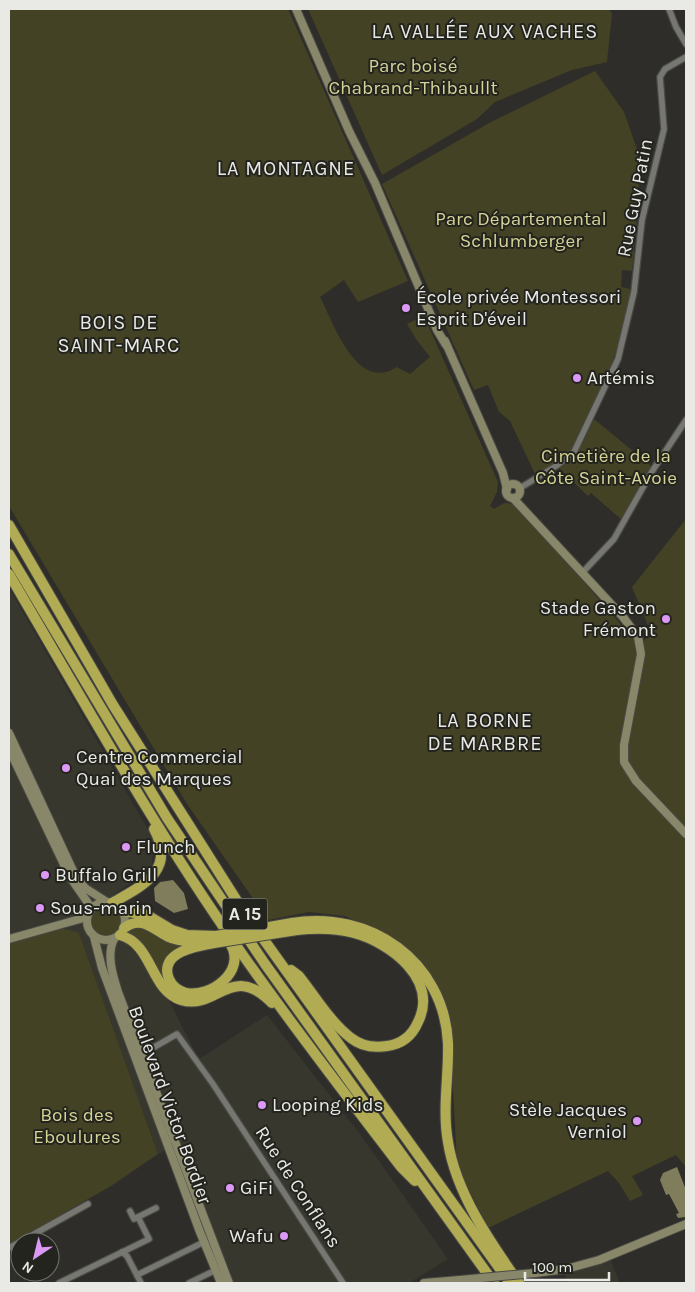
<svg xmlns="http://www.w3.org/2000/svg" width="695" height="1292" font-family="Karla,sans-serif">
  <rect width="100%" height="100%" fill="#2e2d29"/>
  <g fill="#38372d">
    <path d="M9 588 154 840 151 870 114 894 199 1059 267 1015 360 1134 448 1259 409 1283H225L173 1147 158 1154 79 933 9 941Z"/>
    <path d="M610 1259 620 1283H569L564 1274 589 1268Z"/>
  </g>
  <g fill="#444224">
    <path d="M9 9H288L408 281 358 302 344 280 320 297C334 324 357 393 397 367L410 374 430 357 416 339 407 324 424 316 498 482 497 492 490 506 494 509 504 503 515 504 638 644 652 635 632 587 686 519V1167L676 1155 626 1179 632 1176 643 1195 630 1201 619 1183 608 1171 488 1228 457 1165 451 1050 441 993 414 958 385 935 345 916 309 912 268 920 187 804 9 506Z"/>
    <path d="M308 9H609L612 14 607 62 572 70 495 102 477 119 382 175Z"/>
    <path d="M595 71 624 112 640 158 637 217 632 271 622 270 621 287 630 289 629 306 609 375 584 427 570 453 536 476 510 421 499 412 488 385 474 390 382 184 491 122Z"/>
    <path d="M594 419 651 466 622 520 591 493 588 496 559 468C579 455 584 441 594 419Z"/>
    <circle cx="106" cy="921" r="16"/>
    <path d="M137 924 184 946 180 947 166 985 128 933 130 928Z"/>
    <path d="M61 928 79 933 158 1154 111 1186 9 1244V941Z"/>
  </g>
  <g fill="#7f7d5b">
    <path d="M173 880 184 893 188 909 174 913 155 901 154 888 160 882Z"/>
    <path d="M677 1167 686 1190V1217L678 1218 676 1214 679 1213 669 1194 666 1195 660 1180 663 1173Z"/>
  </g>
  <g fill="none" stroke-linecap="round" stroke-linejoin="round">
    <g stroke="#494945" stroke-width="8">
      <g id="street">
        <path d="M669 9 676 27 686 44"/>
        <path d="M520 488 556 466 574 452 618 359 634 292 642 220 664 129 660 77 665 69 686 57"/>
        <path d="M582 573 614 539 651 473 686 420"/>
        <path d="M139 1056 177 1034 213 1084 343 1283"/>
        <path d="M138 1217 156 1208"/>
        <path d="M9 1248 88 1204"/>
        <path d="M122 1252 127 1256 141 1283"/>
        <path d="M137 1275 204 1242"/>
        <path d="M59 1283 149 1239 138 1217 134 1219 130 1211"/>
        <path d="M189 1283 216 1270"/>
      </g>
    </g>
    <g stroke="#494945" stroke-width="10">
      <g id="secondary">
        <path d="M296 9 349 131 375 183 437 330 446 345"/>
        <path d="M445 341 503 473 507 489"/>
        <circle cx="513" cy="491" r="7"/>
        <path d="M513 498 623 617 638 637 641 654 624 745V762L636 781 686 834"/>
        <path d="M9 733 74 873 85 888 107 902"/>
        <path d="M9 749 70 877 88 903 90 910"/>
        <circle cx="106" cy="921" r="19"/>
        <path d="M94 937 102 968 200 1232 221 1283"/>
        <path d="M9 939 87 917"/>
        <path d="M114 939C106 955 113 976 118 992L229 1283"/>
        <path d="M535 1273 566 1269 599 1260 686 1224"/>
        <path d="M424 1283 460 1280"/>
      </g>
    </g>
    <g stroke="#494945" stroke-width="12">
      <g id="highway">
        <path d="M9 525 113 705 244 912 510 1283"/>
        <path d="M9 554 167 818 265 964 494 1283"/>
        <path d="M9 574C83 700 154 828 238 948 290 1023 346 1095 401 1167L415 1181"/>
        <path d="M112 903C144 885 176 870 154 829"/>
        <path d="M123 911 147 915 172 930 187 935 216 936"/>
        <path d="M292 923C370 910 444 961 448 1043 449 1076 442 1109 448 1142 456 1193 490 1242 519 1283"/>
        <path d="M124 928C143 914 154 931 171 938 180 941 190 942 199 942"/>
        <path d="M120 935C153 944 150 990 181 1000 217 1011 231 961 272 1003"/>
        <path d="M220 942C203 945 157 950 169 979 172 986 179 991 186 993 211 998 246 971 231 945"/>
        <path d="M291 970 299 976C315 996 330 1022 351 1038 361 1046 374 1048 387 1046 402 1044 412 1036 418 1022 439 980 391 943 354 933 335 928 316 928 297 930"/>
      </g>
    </g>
    <use href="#street" stroke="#777772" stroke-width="5.5"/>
    <use href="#secondary" stroke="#888769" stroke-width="8"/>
    <use href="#highway" stroke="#b1ac53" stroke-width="10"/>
    <g stroke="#494945" stroke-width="10" stroke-linecap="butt">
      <path id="secondary-bridge" d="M460 1280 535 1273"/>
    </g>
    <g stroke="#494945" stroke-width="12" stroke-linecap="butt">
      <g id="highway-bridge">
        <path d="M216 936 292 923"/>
        <path d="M220 942 297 930"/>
      </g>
    </g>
    <use href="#secondary-bridge" stroke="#888769" stroke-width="8"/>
    <use href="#highway-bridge" stroke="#b1ac53" stroke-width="10"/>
  </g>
  <g fill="#db99f5" stroke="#24241f" stroke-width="2">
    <circle cx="406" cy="308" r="5"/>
    <circle cx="577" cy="378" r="5"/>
    <circle cx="666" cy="619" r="5"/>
    <circle cx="66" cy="768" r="5"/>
    <circle cx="126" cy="847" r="5"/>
    <circle cx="45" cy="875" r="5"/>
    <circle cx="40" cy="908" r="5"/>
    <circle cx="262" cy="1105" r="5"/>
    <circle cx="637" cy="1121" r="5"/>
    <circle cx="230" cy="1188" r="5"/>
    <circle cx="284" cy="1236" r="5"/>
  </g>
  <g text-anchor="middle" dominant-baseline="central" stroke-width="4" stroke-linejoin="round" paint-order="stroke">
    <rect fill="#24241f" stroke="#aeaeaa" stroke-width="1" x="222.5" y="898.5" width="45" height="31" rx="4"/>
    <g font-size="18" font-weight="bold" fill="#e9e9e6">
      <text x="245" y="914">A 15</text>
    </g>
    <g font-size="19" fill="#d5d396" stroke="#24241f">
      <text x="413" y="66">Parc boisé<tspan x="413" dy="22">Chabrand-Thibaullt</tspan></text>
      <text x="521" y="219">Parc Départemental<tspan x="521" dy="22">Schlumberger</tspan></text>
      <text x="606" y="456">Cimetière de la<tspan x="606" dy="22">Côte Saint-Avoie</tspan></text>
      <text x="77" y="1115">Bois des<tspan x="77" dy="22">Eboulures</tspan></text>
    </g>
    <g font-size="19" fill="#e9e9e6" stroke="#24241f">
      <text transform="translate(635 198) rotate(-79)">Rue Guy Patin</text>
      <text transform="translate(170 1105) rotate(70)">Boulevard Victor Bordier</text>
      <text transform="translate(298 1187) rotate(57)">Rue de Conflans</text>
    </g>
    <g font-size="19" fill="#e9e9e6" stroke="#24241f" text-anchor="start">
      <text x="416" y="297">École privée Montessori<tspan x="416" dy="22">Esprit D'éveil</tspan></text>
      <text x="587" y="378">Artémis</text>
      <text x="656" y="608" text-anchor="end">Stade Gaston<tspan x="656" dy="22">Frémont</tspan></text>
      <text x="76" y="757">Centre Commercial<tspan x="76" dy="22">Quai des Marques</tspan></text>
      <text x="136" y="847">Flunch</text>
      <text x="55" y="875">Buffalo Grill</text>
      <text x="50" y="908">Sous-marin</text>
      <text x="272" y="1105">Looping Kids</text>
      <text x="627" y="1110" text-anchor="end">Stèle Jacques<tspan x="627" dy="22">Verniol</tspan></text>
      <text x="240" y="1188">GiFi</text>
      <text x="274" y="1236" text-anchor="end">Wafu</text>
    </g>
    <g font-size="20" letter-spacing="1" fill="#e9e9e6" stroke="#24241f">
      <text x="485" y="31">LA VALLÉE AUX VACHES</text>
      <text x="286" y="168">LA MONTAGNE</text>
      <text x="119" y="322">BOIS DE<tspan x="119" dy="23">SAINT-MARC</tspan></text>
      <text x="485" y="720">LA BORNE<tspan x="485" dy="23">DE MARBRE</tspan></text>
    </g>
  </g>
  <rect width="695" height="1292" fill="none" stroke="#e9e9e6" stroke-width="20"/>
  <g transform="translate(35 1257) rotate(215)"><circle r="24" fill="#24241f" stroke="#73736f"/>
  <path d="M0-4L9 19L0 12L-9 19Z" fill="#db99f5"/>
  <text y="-8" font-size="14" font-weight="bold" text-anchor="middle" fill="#e9e9e6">N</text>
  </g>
  <path d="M525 1272v8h84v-8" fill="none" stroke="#e9e9e6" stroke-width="2.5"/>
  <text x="532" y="1272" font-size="15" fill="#e9e9e6" stroke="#24241f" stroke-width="4" paint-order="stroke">100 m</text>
</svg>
